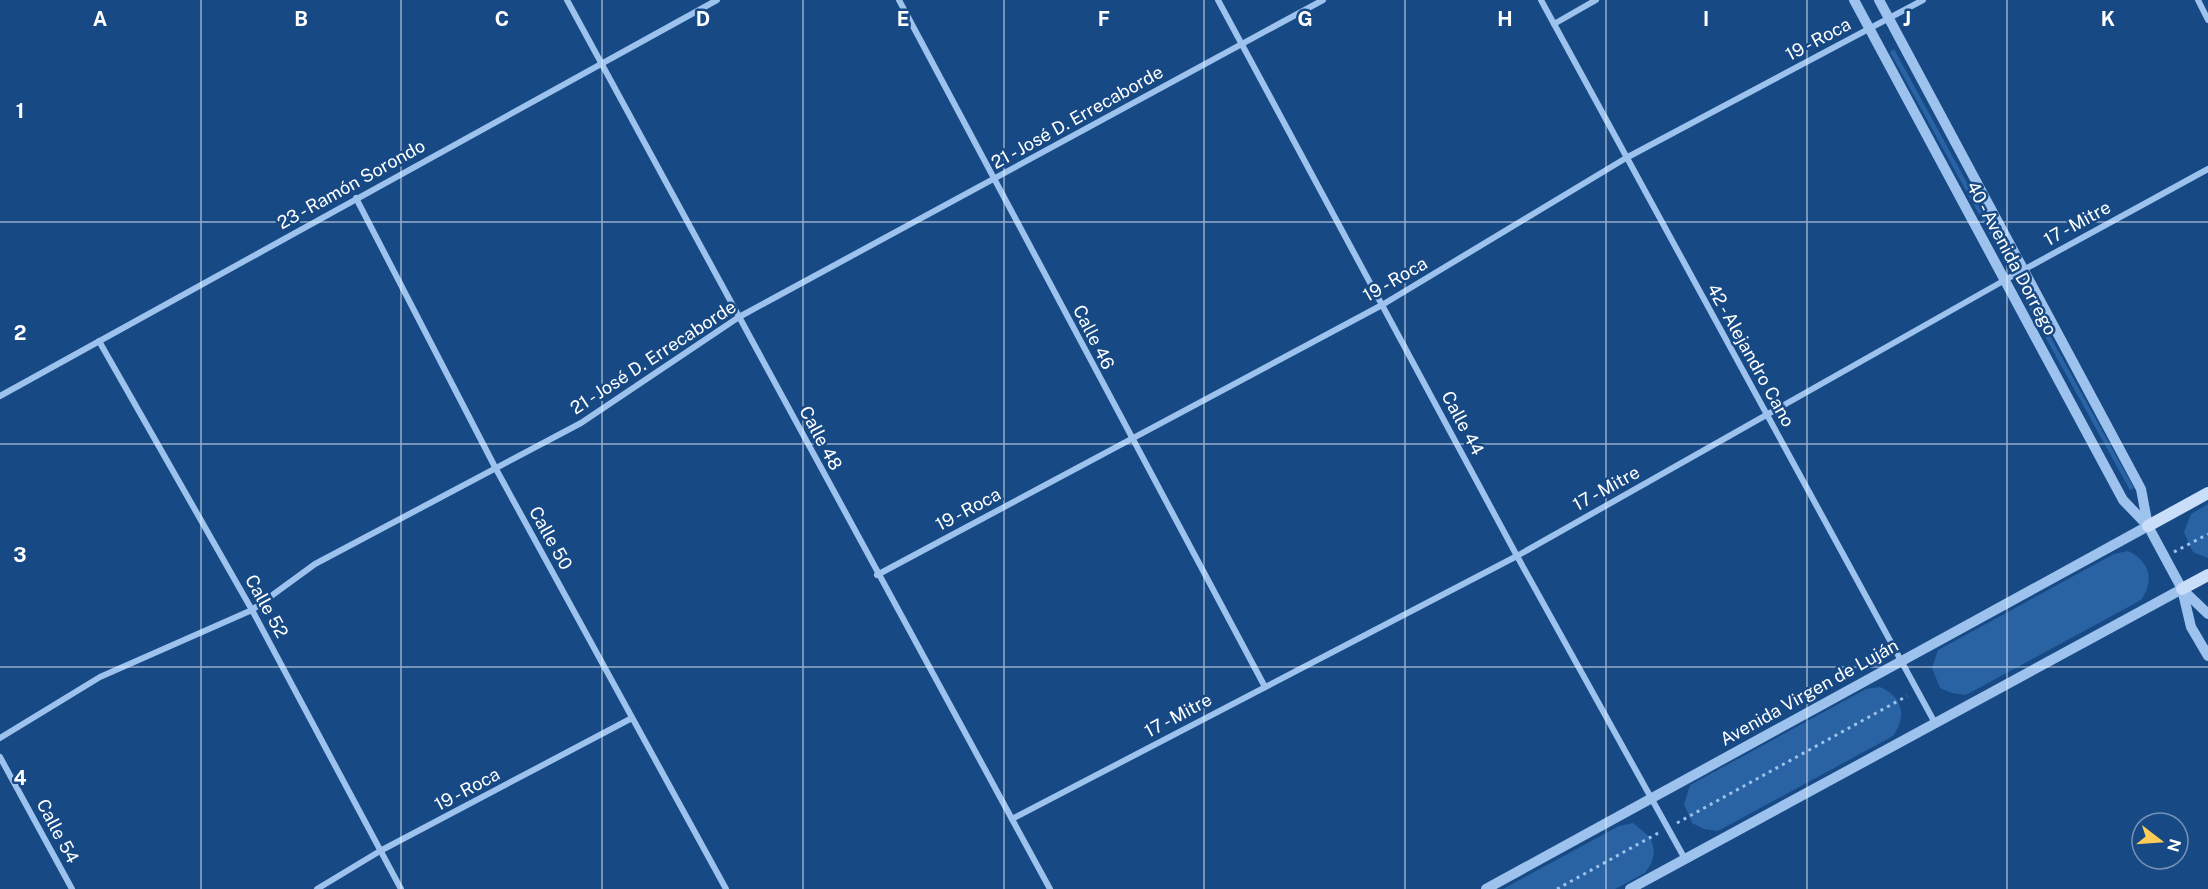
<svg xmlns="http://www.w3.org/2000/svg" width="2208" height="889" font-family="'Public Sans',sans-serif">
  <rect width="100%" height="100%" fill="#174985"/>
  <g fill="#2963a4">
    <path d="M1894 49 2003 249 1999 251 1890 52Z"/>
    <path d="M2024 289 2134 488 2130 490 2020 291Z"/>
    <path d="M2208 504V558L2193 552 2184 532 2191 514Z"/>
    <path d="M2128 551C2151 562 2154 581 2141 600L1966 695 1952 693 1940 688 1932 668 1938 650 2114 554Z"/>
    <path d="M1880 687C1903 697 1907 716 1893 736L1718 831 1704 829 1692 823 1684 804 1690 785 1866 689Z"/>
    <path d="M1633 823 1651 838 1654 851 1652 862 1645 873 1615 889H1503L1619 826Z"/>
  </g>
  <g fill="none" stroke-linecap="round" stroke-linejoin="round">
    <g stroke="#9cc2ed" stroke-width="3" stroke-dasharray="3 4.5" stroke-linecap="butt">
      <path d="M2174 552 2208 534"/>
      <path d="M1677 823 1907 696"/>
      <path d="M1557 889 1660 832"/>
    </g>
    <g stroke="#9cc2ed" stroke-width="6">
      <path d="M567 0 1050 889"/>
      <path d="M899 0 1265 687"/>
      <path d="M1218 0 1517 556 1685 859"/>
      <path d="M1541 0 1935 723"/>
      <path d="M2198 0 2208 20"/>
      <path d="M1554 24 1596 0"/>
      <path d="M356 198 496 469 726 889"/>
      <path d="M99 341 252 610 401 889"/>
      <path d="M0 396 717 0"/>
      <path d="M877 575 1382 305 1626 158 1923 0"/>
      <path d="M0 738 100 677 252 610 315 564 581 423 739 317 1323 0"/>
      <path d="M0 757 72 889"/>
      <path d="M1012 819 1517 556 2005 280 2208 169"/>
      <path d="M317 889 380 851 632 718"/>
    </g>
    <g stroke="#9cc2ed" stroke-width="10">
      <path d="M1854 0 2123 500 2148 526 2182 589 2191 627 2208 656"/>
      <path d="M1879 0 2141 489 2148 526"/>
      <path d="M2182 589 2208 614"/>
      <path d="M1486 889 2148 526"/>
      <path d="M1630 889 2182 589"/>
    </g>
    <g stroke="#c9dff9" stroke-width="12">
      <path d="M2148 526 2208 493"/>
      <path d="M2182 589 2208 575"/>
    </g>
  </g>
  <path fill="none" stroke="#fff" stroke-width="1.5" stroke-opacity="0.55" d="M201 0V889M401 0V889M602 0V889M803 0V889M1004 0V889M1204 0V889M1405 0V889M1606 0V889M1807 0V889M2007 0V889M0 222H2208M0 444H2208M0 667H2208"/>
  <g text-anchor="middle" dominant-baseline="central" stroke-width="5" stroke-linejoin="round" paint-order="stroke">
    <g font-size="18" fill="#fff" stroke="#174985">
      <text transform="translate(1818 39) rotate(-28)">19 - Roca</text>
      <text transform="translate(1077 117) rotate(-29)">21 - José D. Errecaborde</text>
      <text transform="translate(351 184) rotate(-29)">23 - Ramón Sorondo</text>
      <text transform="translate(2077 223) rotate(-29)">17 - Mitre</text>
      <text transform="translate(2012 258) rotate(62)">40 - Avenida Dorrego</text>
      <text transform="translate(1395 279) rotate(-30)">19 - Roca</text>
      <text transform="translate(1094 337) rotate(63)">Calle 46</text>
      <text transform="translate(1751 355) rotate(61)">42 - Alejandro Cano</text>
      <text transform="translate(653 357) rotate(-33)">21 - José D. Errecaborde</text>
      <text transform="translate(1463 423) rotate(62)">Calle 44</text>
      <text transform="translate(821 438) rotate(62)">Calle 48</text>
      <text transform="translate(1606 488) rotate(-29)">17 - Mitre</text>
      <text transform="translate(968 509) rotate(-28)">19 - Roca</text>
      <text transform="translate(551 538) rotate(61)">Calle 50</text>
      <text transform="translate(267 606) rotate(61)">Calle 52</text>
      <text transform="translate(1809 692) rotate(-29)">Avenida Virgen de Luján</text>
      <text transform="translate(1178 715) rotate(-28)">17 - Mitre</text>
      <text transform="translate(467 789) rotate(-28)">19 - Roca</text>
      <text transform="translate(58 831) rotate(62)">Calle 54</text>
    </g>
  </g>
  <g font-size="20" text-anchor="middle" font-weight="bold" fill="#fff" stroke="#174985" stroke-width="5" stroke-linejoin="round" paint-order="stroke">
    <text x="100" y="26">A</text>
    <text x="301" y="26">B</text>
    <text x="502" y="26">C</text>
    <text x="703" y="26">D</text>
    <text x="903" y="26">E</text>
    <text x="1104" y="26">F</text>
    <text x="1305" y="26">G</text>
    <text x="1505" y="26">H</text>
    <text x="1706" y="26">I</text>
    <text x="1907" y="26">J</text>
    <text x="2108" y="26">K</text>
    <text x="20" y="118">1</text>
    <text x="20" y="340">2</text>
    <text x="20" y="562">3</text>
    <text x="20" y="785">4</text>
  </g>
  <g transform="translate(2160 841) rotate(107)"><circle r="28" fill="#174985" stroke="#7492b6" stroke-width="1.5"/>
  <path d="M0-4.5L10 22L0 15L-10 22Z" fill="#ffcc58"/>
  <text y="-9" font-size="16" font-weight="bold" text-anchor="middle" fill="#ffffff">N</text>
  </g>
</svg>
